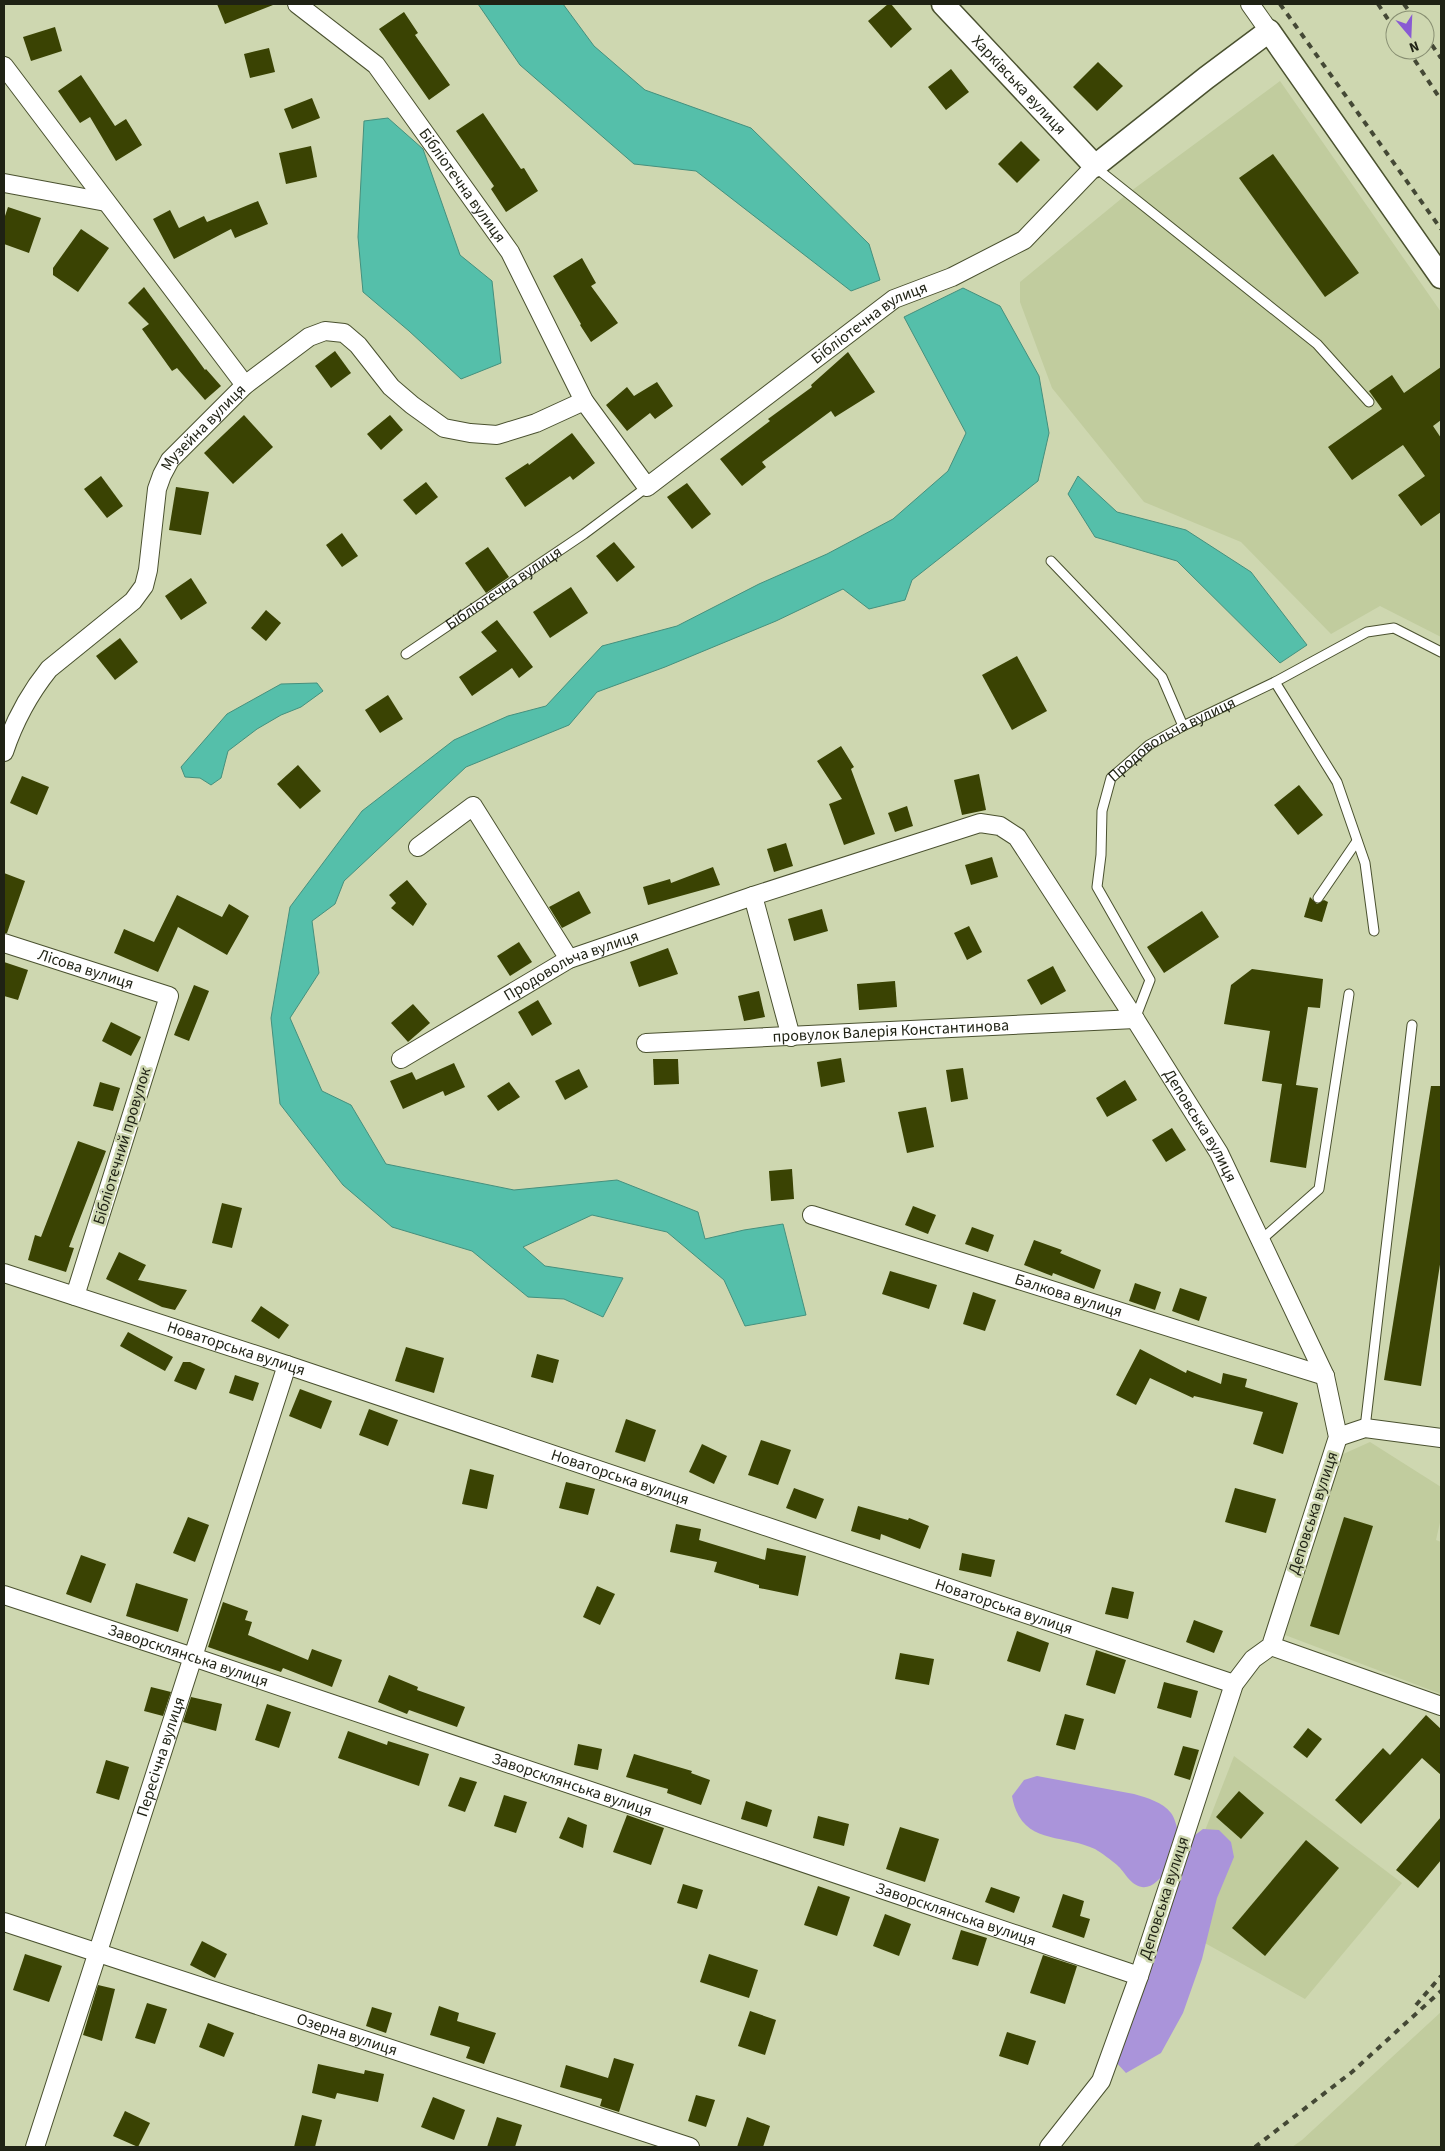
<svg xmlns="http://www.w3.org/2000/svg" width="1445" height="2151" font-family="'Source Sans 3',sans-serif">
  <rect width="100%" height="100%" fill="#ced7b0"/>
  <g fill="#c1cc9e">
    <path d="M1280 81 1441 312V637L1380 606 1331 634 1241 542 1144 502 1052 388 1020 302V282L1127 194Z"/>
    <path d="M1370 1442 1441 1487V1518L1436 1540 1441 1542V1694L1285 1635 1329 1487 1341 1455Z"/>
    <path d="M1234 1756 1402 1883 1305 1999 1169 1923Z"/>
    <path d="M1441 2012V2147H1292L1302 2140Z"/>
  </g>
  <g fill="#aa94da">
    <path d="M1037 1776 1134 1794C1147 1798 1163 1802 1171 1813 1175 1818 1179 1832 1178 1839 1178 1853 1160 1890 1142 1887 1130 1885 1125 1872 1117 1865 1111 1860 1102 1853 1095 1849 1062 1833 1021 1846 1012 1796L1024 1780Z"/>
    <path d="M1203 1829 1219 1830 1231 1842 1234 1857 1217 1898 1202 1959 1183 2013 1161 2053 1126 2073 1113 2059 1191 1838Z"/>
  </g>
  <g fill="#55bfaa" stroke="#45907d">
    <path d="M478 4H563L594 46 645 90 751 128 869 244 880 280 851 291 696 171 634 164 520 65Z"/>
    <path d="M388 118 423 149 460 255 492 281 501 363 461 379 409 331 363 292 358 237 364 121Z"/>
    <path d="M963 288 1000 306 1039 376 1049 433 1038 481 912 580 905 600 869 609 843 589 776 621 665 667 597 692 569 725 466 767 344 881 335 904 312 921 319 973 290 1018 322 1091 351 1105 386 1164 514 1190 617 1180 698 1212 705 1239 744 1230 783 1224 806 1315 745 1326 724 1280 667 1232 592 1215 523 1247 545 1266 623 1278 603 1317 564 1299 528 1297 472 1251 392 1227 343 1185 280 1104 271 1018 290 907 362 811 454 740 508 716 546 706 602 646 677 626 759 584 827 554 893 519 948 471 966 433 904 317Z"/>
    <path d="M1078 476 1117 512 1186 530 1251 572 1307 645 1280 663 1177 561 1095 537 1068 494Z"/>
    <path d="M317 683 323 691 301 707 281 715 257 729 228 751 221 778 211 785 200 778 185 777 181 767 227 714 281 684Z"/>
  </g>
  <g fill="#3a4303">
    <path d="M217 4H273V5L225 24Z"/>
    <path d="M888 4H891L912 29 891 48 868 21Z"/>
    <path d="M404 12 418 33 415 35 450 85 429 100 379 29Z"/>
    <path d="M55 27 62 51 31 61 23 37Z"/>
    <path d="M269 48 275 72 250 78 244 54Z"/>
    <path d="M1098 62 1123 86 1097 111 1073 87Z"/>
    <path d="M951 69 969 92 946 110 928 87Z"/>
    <path d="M81 75 115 126 126 119 142 145 116 161 90 117 80 123 58 91Z"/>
    <path d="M312 98 320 118 292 129 284 109Z"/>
    <path d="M483 113 521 169 524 168 538 191 506 212 491 189 494 186 456 131Z"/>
    <path d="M1021 141 1040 160 1017 183 998 164Z"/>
    <path d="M311 146 317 177 286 184 279 153Z"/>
    <path d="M1273 154 1359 273 1325 297 1239 178Z"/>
    <path d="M258 201 268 224 235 238 231 229 174 259 153 219 170 210 179 228 204 216 207 222Z"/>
    <path d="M8 207 41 218 29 253 4 244V219Z"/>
    <path d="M81 229 109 248 78 292 53 275V268Z"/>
    <path d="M582 258 596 283 591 286 618 323 591 342 580 325 581 324 553 276Z"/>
    <path d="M144 287 205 370 206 369 221 386 205 400 177 368 172 371 142 329 149 324 128 303Z"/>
    <path d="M335 351 351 373 331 388 315 366Z"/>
    <path d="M848 352 875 392 835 417 831 411 762 462 766 467 742 486 720 459 770 421 768 419 812 387 811 385Z"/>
    <path d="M1441 367V420L1433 426 1441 438V512L1421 526 1398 495 1425 476 1403 445 1352 480 1328 447 1382 409 1369 391 1392 375 1404 393Z"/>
    <path d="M657 382 673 406 655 419 650 413 627 431 606 405 627 387 634 396Z"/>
    <path d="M244 415 273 447 233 484 204 453Z"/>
    <path d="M390 415 403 430 381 450 367 434Z"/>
    <path d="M572 433 595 463 573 480 570 476 525 507 505 478 528 463 529 465Z"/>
    <path d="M101 476 123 506 107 518 84 489Z"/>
    <path d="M426 482 438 497 416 515 403 500Z"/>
    <path d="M687 483 711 514 692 529 667 497Z"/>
    <path d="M176 487 209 492 201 535 169 530Z"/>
    <path d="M342 533 358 556 342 567 326 545Z"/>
    <path d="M614 542 635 567 617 582 596 556Z"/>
    <path d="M488 547 509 577 486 593 465 563Z"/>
    <path d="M191 578 207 603 181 620 165 596Z"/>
    <path d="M571 587 588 613 550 638 533 612Z"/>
    <path d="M266 610 281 623 266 641 251 628Z"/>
    <path d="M497 620 533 667 519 678 512 668 472 696 459 677 497 651 481 632Z"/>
    <path d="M120 638 138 662 115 680 96 656Z"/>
    <path d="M1017 656 1047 711 1012 730 982 675Z"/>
    <path d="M388 695 403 719 380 733 365 710Z"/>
    <path d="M841 746 854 767 851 769 875 834 844 845 829 804 842 799 817 761Z"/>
    <path d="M298 765 321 791 300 809 277 784Z"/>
    <path d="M979 774 986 810 962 815 954 780Z"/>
    <path d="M22 776 49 787 37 815 10 803Z"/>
    <path d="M1299 785 1323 815 1298 835 1274 805Z"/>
    <path d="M907 806 913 826 895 832 888 813Z"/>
    <path d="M786 843 793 866 774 872 767 849Z"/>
    <path d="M992 857 998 877 971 885 965 865Z"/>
    <path d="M713 867 720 885 648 905 643 887 670 879 671 883Z"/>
    <path d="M4 873 25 881 7 933H4Z"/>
    <path d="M407 880 427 904 413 926 391 908 396 903 389 895Z"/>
    <path d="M579 891 591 913 562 928 549 907Z"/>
    <path d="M177 895 222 917 229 904 249 916 227 955 178 927 158 972 114 953 124 929 154 942Z"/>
    <path d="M1310 897 1317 904 1324 900 1328 902 1322 922 1304 917Z"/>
    <path d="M822 909 828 931 794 941 788 919Z"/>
    <path d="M1202 911 1219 937 1164 973 1147 947Z"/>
    <path d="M969 926 982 952 967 960 954 933Z"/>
    <path d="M519 942 532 962 510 976 497 956Z"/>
    <path d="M668 948 678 974 639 987 630 962Z"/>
    <path d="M4 962 28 970 18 1000 4 996Z"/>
    <path d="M1053 966 1066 991 1041 1005 1027 980Z"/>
    <path d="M1252 969 1323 979 1320 1008 1308 1007 1296 1085 1318 1088 1306 1168 1270 1162 1282 1084 1262 1081 1270 1031 1224 1024 1231 985Z"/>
    <path d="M895 981 897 1007 859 1010 857 984Z"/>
    <path d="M194 985 209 991 189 1041 174 1035Z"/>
    <path d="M759 991 765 1017 744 1021 738 996Z"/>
    <path d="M538 1000 552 1024 532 1036 518 1012Z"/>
    <path d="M413 1004 430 1023 408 1042 391 1023Z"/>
    <path d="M111 1022 141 1037 131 1056 102 1041Z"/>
    <path d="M841 1058 845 1082 821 1087 817 1062Z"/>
    <path d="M653 1059H678L679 1084 654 1085Z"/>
    <path d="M454 1063 465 1087 445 1096 443 1091 403 1109 390 1081 412 1072 416 1080Z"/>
    <path d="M963 1068 968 1099 951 1102 946 1070Z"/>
    <path d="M579 1069 588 1087 565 1100 555 1081Z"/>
    <path d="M1125 1080 1137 1100 1107 1117 1096 1098Z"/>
    <path d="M100 1082 120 1088 113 1111 93 1106Z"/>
    <path d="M509 1082 520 1097 498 1111 487 1096Z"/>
    <path d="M1431 1086H1441V1258L1421 1386 1384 1380Z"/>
    <path d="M926 1107 934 1147 907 1153 898 1112Z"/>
    <path d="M1172 1128 1186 1150 1166 1162 1152 1140Z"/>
    <path d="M78 1141 106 1151 69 1247 74 1248 66 1272 28 1260 35 1235 41 1237Z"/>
    <path d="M792 1169 794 1199 771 1201 769 1171Z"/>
    <path d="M222 1203 242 1208 232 1248 212 1243Z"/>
    <path d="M913 1206 936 1215 928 1234 905 1225Z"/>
    <path d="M972 1227 994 1235 988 1252 965 1244Z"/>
    <path d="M1034 1240 1062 1250 1060 1253 1101 1270 1094 1289 1053 1273 1052 1276 1024 1265Z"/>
    <path d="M119 1252 146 1265 138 1280 187 1290 175 1310 162 1307 106 1279Z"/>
    <path d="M890 1271 937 1285 929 1309 882 1294Z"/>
    <path d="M1135 1283 1161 1292 1155 1310 1129 1301Z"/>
    <path d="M1180 1288 1207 1297 1199 1321 1172 1311Z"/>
    <path d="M973 1292 996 1300 985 1331 963 1324Z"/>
    <path d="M261 1306 289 1325 279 1339 251 1321Z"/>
    <path d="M128 1332 173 1357 165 1371 120 1346Z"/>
    <path d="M406 1347 444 1358 434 1393 395 1381Z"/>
    <path d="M1140 1349 1186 1373 1187 1370 1221 1384 1223 1373 1247 1379 1245 1387 1298 1403 1283 1454 1253 1444 1263 1412 1194 1396 1193 1398 1150 1378 1136 1405 1116 1395Z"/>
    <path d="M537 1354 559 1360 553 1383 531 1377Z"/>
    <path d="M183 1362H190L205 1369 196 1390 174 1381Z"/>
    <path d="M235 1375 259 1383 253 1401 229 1393Z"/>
    <path d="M300 1389 332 1401 321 1429 289 1416Z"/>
    <path d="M369 1409 398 1420 388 1446 359 1435Z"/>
    <path d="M626 1419 656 1430 645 1462 615 1452Z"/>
    <path d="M761 1440 791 1450 778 1485 748 1475Z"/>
    <path d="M702 1444 727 1456 714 1484 689 1472Z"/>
    <path d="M470 1469 494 1475 487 1509 462 1504Z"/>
    <path d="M566 1482 595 1489 588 1515 559 1508Z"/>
    <path d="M794 1488 824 1499 816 1519 786 1508Z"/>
    <path d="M1235 1488 1276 1499 1266 1533 1225 1522Z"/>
    <path d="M858 1506 908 1520 909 1518 929 1526 920 1549 881 1534 880 1540 851 1531Z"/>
    <path d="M188 1517 209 1525 195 1562 173 1553Z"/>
    <path d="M1344 1517 1373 1526 1339 1635 1310 1626Z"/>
    <path d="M676 1524 701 1529 699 1540 765 1560 767 1548 806 1556 798 1596 759 1588V1585L714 1572 717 1562 670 1552Z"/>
    <path d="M962 1553 995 1560 991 1577 959 1570Z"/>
    <path d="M81 1555 106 1564 91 1603 66 1594Z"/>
    <path d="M136 1583 188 1599 178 1632 126 1616Z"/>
    <path d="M597 1586 615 1594 600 1625 583 1617Z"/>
    <path d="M1112 1587 1134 1592 1128 1619 1105 1614Z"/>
    <path d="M223 1602 248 1611 245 1620 252 1622 248 1635 308 1660 312 1649 342 1660 332 1687 283 1668 281 1672 208 1647Z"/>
    <path d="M1194 1620 1223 1631 1214 1653 1186 1642Z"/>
    <path d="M1017 1631 1049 1643 1040 1672 1007 1661Z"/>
    <path d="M1096 1650 1126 1660 1115 1694 1086 1685Z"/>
    <path d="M900 1653 934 1659 929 1685 895 1679Z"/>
    <path d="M389 1675 418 1687 417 1690 465 1707 457 1727 409 1710 407 1714 378 1702Z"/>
    <path d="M1164 1682 1198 1691 1191 1718 1157 1708Z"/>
    <path d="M151 1687 171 1692 163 1716 144 1711Z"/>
    <path d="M191 1697 222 1704 216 1731 183 1722Z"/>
    <path d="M267 1704 291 1712 279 1748 255 1740Z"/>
    <path d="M1065 1714 1084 1719 1075 1750 1056 1745Z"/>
    <path d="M1426 1715 1441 1729V1775L1422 1758 1361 1824 1335 1800 1383 1748 1390 1755Z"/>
    <path d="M1308 1728 1322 1739 1307 1758 1293 1747Z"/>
    <path d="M348 1731 387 1745 388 1741 429 1754 419 1786 338 1758Z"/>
    <path d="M578 1744 602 1749 598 1770 574 1765Z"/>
    <path d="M1183 1746 1199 1750 1190 1780 1174 1775Z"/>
    <path d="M634 1754 692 1771 691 1773 710 1780 701 1805 667 1793 668 1789 626 1777Z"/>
    <path d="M106 1760 129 1767 119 1800 96 1793Z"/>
    <path d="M460 1777 477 1782 465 1812 448 1806Z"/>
    <path d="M1239 1791 1264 1813 1241 1839 1216 1817Z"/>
    <path d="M504 1795 527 1802 516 1833 494 1826Z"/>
    <path d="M746 1801 772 1810 767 1827 741 1819Z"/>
    <path d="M627 1815 664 1828 651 1865 613 1852Z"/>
    <path d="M818 1816 849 1824 844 1846 813 1838Z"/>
    <path d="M568 1817 587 1825 583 1848 559 1838Z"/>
    <path d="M1441 1817V1860L1418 1888 1396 1870Z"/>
    <path d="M900 1827 939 1839 925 1882 886 1869Z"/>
    <path d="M1306 1840 1339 1868 1265 1956 1232 1928Z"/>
    <path d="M683 1884 703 1890 697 1909 677 1903Z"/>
    <path d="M818 1886 850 1897 837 1936 804 1925Z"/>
    <path d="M991 1887 1020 1897 1014 1913 985 1902Z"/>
    <path d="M1063 1894 1084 1901 1080 1916 1090 1919 1084 1938 1052 1927Z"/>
    <path d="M885 1914 911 1924 899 1956 873 1946Z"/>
    <path d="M961 1930 987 1938 978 1966 952 1959Z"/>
    <path d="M202 1941 227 1954 215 1978 190 1965Z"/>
    <path d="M25 1954 62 1966 49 2002 13 1990Z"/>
    <path d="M709 1954 758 1970 749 1998 700 1982Z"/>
    <path d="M1043 1955 1077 1966 1065 2004 1030 1993Z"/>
    <path d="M98 1985 115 1989 102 2041 83 2035Z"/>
    <path d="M147 2003 167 2009 155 2044 135 2038Z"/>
    <path d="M439 2006 459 2013 457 2021 496 2033 484 2064 466 2058 470 2047 430 2035Z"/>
    <path d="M372 2007 392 2013 386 2033 366 2026Z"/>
    <path d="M750 2011 776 2020 765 2055 738 2046Z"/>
    <path d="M208 2023 234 2033 224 2057 199 2047Z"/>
    <path d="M1007 2032 1036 2041 1028 2065 999 2056Z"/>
    <path d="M614 2058 634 2064 619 2112 600 2106 602 2099 560 2087 566 2065 608 2078Z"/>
    <path d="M318 2064 364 2074 365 2070 384 2074 378 2102 337 2093 335 2099 312 2093Z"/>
    <path d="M696 2095 715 2100 706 2127 688 2121Z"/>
    <path d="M433 2097 465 2110 454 2140 421 2127Z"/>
    <path d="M125 2111 150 2123 138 2147 113 2136Z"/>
    <path d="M302 2115 322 2120 315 2147H294Z"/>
    <path d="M497 2117 522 2125 515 2147H487Z"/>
    <path d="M747 2117 770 2126 763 2147H737Z"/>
  </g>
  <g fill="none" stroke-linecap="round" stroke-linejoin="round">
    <g stroke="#4a512f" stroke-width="11">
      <g id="service">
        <path d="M1095 167 1317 344 1369 402"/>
        <path d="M1051 561 1162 677 1183 726"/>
        <path id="s1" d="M406 654 584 534 647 487"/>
        <path d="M1275 682 1337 782 1365 863 1374 931"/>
        <path d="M1318 898 1357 841"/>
        <path id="s2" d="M1135 1019 1150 980 1097 887 1101 855 1102 811 1111 778 1149 745 1183 726 1275 682 1367 632 1394 628 1441 652"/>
        <path d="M1261 1240 1319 1189 1349 994"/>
        <path d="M1365 1428 1412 1025"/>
      </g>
    </g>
    <g stroke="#4a512f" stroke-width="20">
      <g id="minor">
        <path id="s3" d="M297 4 376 65 510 252 584 401 647 487 894 299 952 277 1024 240 1095 166"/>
        <path d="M1250 4 1269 31"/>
        <path d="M4 66 245 385"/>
        <path d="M4 183 106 202"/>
        <path id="s4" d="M4 752C14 722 29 694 49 669L133 601 144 586 148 570 157 489 162 475 170 460 245 385 309 337 325 331 344 333 358 345 391 387 412 405 444 428 470 433 497 435 536 423 584 401"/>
        <path d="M418 847 473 806 569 959"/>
        <path d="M753 896 791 1037"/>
        <path id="s5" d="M4 943 169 996 75 1296"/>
        <path id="s6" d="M646 1043 1135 1019"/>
        <path id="s7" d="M401 1059 569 959 753 896 980 823 1000 826 1017 837 1135 1019 1219 1153 1325 1376 1338 1437 1271 1646 1253 1659 1234 1684 1139 1976 1101 2081 1049 2147"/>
        <path id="s8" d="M812 1215 1325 1376"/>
        <path id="s9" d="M4 1273 287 1365 1234 1684"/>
        <path d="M1338 1437 1365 1428 1441 1438"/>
        <path id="s10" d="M4 1595 193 1657 1139 1976"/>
        <path d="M1271 1646 1441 1706"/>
        <path id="s11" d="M4 1922 690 2147"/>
        <path id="s12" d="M35 2147 287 1365"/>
      </g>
    </g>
    <g stroke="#4a512f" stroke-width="25">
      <g id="tertiary">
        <path id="s13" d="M943 4 1095 166 1206 78 1269 31 1441 277"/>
      </g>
    </g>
    <use href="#service" stroke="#fff" stroke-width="9"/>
    <use href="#minor" stroke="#fff" stroke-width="18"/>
    <use href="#tertiary" stroke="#fff" stroke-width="22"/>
    <g stroke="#444835" stroke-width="4" stroke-dasharray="6 6" stroke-linecap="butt">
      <path d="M1280 4 1441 229"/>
      <path d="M1378 4 1395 30"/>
      <path d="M1404 4 1415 20"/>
      <path d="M1425 35 1441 58"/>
      <path d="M1408 50 1441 100"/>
      <path d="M1416 2005 1441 1976"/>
      <path d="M1255 2147 1352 2072 1441 1991"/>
    </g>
  </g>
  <g text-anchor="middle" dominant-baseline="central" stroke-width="5" stroke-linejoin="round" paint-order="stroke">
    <g font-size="16" fill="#1f2214" stroke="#ced7b0">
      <text stroke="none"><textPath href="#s13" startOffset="111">Харківська вулиця</textPath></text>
      <text stroke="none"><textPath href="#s3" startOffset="248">Бібліотечна вулиця</textPath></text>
      <text stroke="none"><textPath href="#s3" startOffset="880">Бібліотечна вулиця</textPath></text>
      <text stroke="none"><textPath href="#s4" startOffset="398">Музейна вулиця</textPath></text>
      <text stroke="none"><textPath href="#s1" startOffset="118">Бібліотечна вулиця</textPath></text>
      <text stroke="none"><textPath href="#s2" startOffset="332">Продовольча вулиця</textPath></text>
      <text stroke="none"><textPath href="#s7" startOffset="195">Продовольча вулиця</textPath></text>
      <text stroke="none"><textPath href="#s5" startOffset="86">Лісова вулиця</textPath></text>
      <text stroke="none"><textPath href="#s6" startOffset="245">провулок Валерія Константинова</textPath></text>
      <text stroke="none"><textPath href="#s7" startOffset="1011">Деповська вулиця</textPath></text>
      <text transform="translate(122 1146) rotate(-73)">Бібліотечний провулок</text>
      <text stroke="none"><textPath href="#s8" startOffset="269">Балкова вулиця</textPath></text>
      <text stroke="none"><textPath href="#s9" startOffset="244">Новаторська вулиця</textPath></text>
      <text stroke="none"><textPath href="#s9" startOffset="649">Новаторська вулиця</textPath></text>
      <text transform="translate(1313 1513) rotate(-72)">Деповська вулиця</text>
      <text stroke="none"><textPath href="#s9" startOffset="1054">Новаторська вулиця</textPath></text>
      <text stroke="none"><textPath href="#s10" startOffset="194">Заворсклянська вулиця</textPath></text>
      <text stroke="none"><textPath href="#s12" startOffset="410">Пересічна вулиця</textPath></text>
      <text stroke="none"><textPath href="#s10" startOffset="599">Заворсклянська вулиця</textPath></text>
      <text transform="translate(1164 1898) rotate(-72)">Деповська вулиця</text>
      <text stroke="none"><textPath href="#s10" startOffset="1004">Заворсклянська вулиця</textPath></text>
      <text stroke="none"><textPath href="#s11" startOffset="361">Озерна вулиця</textPath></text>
    </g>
  </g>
  <rect width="1445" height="2151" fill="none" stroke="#1f2214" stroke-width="10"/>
  <g transform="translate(1410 35) rotate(161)"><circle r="24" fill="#ced7b0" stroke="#888f72"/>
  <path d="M0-4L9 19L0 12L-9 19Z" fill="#895ad3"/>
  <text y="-8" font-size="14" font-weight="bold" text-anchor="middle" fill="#1f2214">N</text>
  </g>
</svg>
